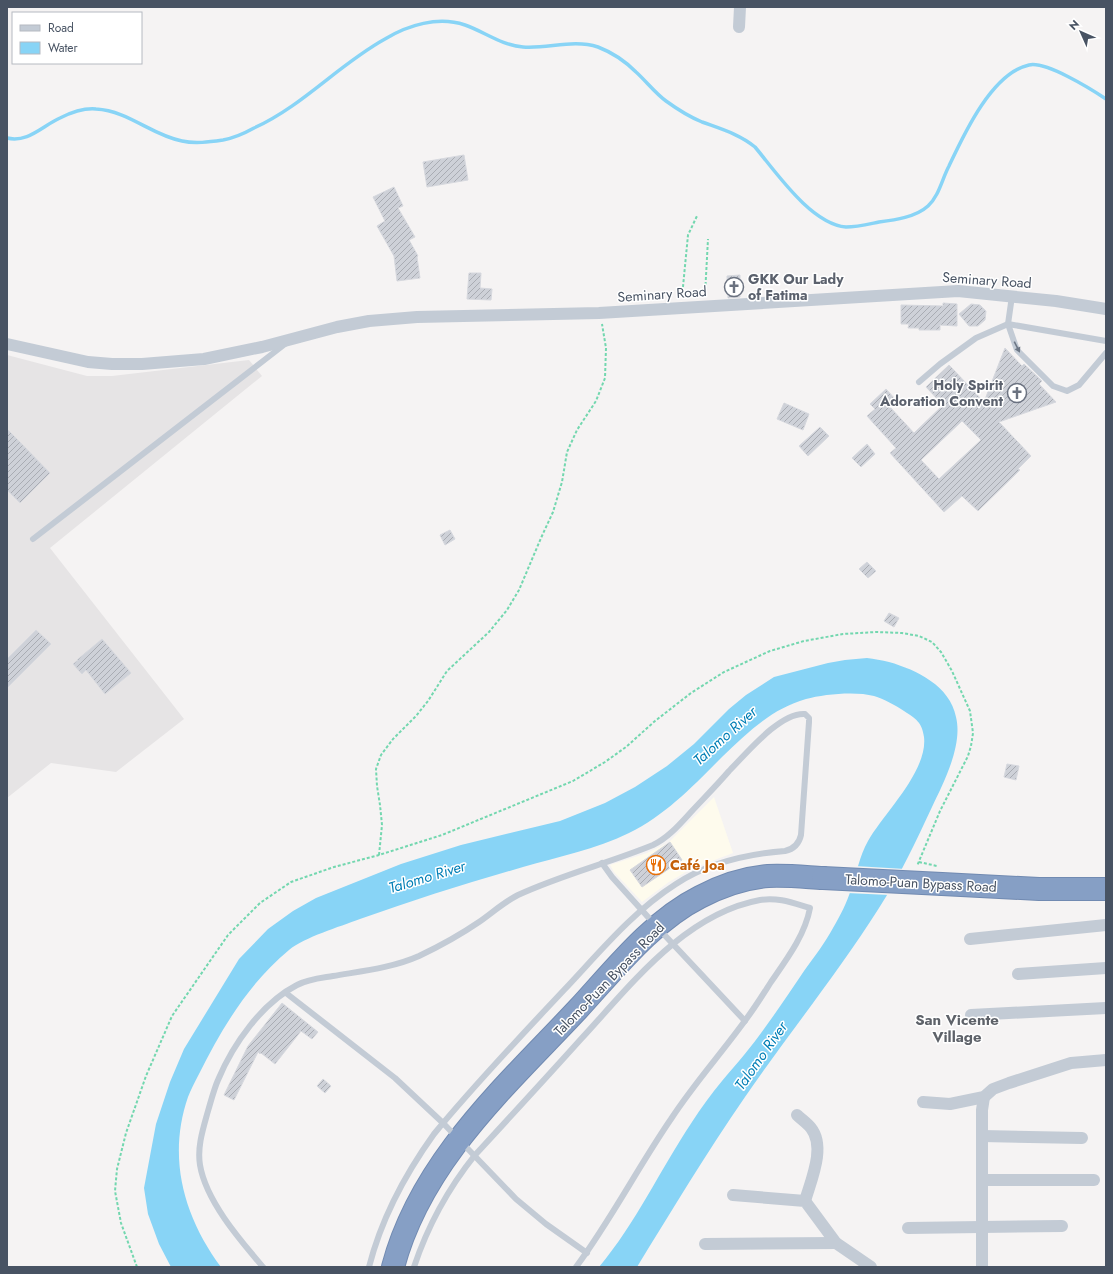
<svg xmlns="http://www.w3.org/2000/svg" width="1113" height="1274" font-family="Jost,sans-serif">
  <defs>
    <pattern id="building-hatch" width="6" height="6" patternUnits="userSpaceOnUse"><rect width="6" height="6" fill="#ced1d8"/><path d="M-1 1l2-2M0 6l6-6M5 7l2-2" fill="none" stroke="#a9acb3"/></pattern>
  </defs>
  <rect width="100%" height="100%" fill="#f5f3f3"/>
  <path fill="#fefbed" d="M714 797 733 853 691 869 669 882 642 902 614 872 610 865 647 853 668 843Z"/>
  <path fill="#e6e4e5" d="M7 355 87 376H112L249 360 262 376 50 548 184 719 116 772 51 763 7 798Z"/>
  <path fill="#88d4f6" d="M867 658C874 659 882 660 889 662 917 670 950 686 956 717 963 745 944 782 932 807 916 841 900 876 879 908 838 973 789 1033 745 1097 707 1152 672 1210 637 1267H599C636 1223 660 1170 692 1122 701 1108 711 1094 722 1081 729 1072 737 1064 744 1055 766 1028 785 999 804 971 814 957 825 943 833 928 840 916 847 903 851 889 857 873 859 857 868 841 884 813 928 771 924 737 922 722 916 719 904 711 895 705 884 699 874 696 856 691 824 694 806 699 771 709 747 733 722 757 694 785 666 815 629 833 596 849 558 857 523 867 468 883 413 900 360 919 339 927 305 937 289 950 249 983 222 1028 199 1074 195 1082 191 1089 188 1097 167 1158 184 1217 221 1267H171L159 1244 148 1214 144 1188 156 1124 170 1082 184 1049 239 959 268 929 293 911 316 898 401 864 461 845 560 821 605 803 635 787 667 766 694 744 729 709 746 695 774 677 828 663 845 660Z"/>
  <path fill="#f5f3f3" d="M855 866 905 869 889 895 847 893Z"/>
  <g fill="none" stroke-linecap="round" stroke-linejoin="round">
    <path stroke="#88d4f6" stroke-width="3.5" d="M7 138C28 143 42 126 60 118 70 113 85 108 96 109 129 111 151 135 182 141 195 144 209 142 223 140 234 138 245 133 254 128 304 105 338 65 385 39 408 25 438 16 465 25 485 32 501 45 523 47 548 49 573 39 598 47 611 52 626 62 636 72 646 81 655 93 666 101 677 109 690 117 702 122 721 129 739 134 755 147 776 172 811 224 846 227 857 227 869 224 879 222 895 220 916 217 928 206 939 196 942 179 949 166 964 134 992 73 1029 65 1046 61 1091 89 1106 99"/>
  </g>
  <g fill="url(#building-hatch)" stroke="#d6d8de" fill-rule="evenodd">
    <path d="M464 155 468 180 427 187 423 162Z"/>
    <path d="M394 187 403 206 398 208 415 237 409 240 418 256 417 257 420 278 397 281 394 256 377 226 385 221 373 197Z"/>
    <path d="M469 273H481L480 288 492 289 491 300 467 299Z"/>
    <path d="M740 275V297L728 298 727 276Z"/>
    <path d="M943 303 957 304V326L940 325V330H919V328H908L909 324H901V305L943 306Z"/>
    <path d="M971 304 980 305 986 311 985 320 978 326H969L959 314Z"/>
    <path d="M1005 348 1022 366 1024 364 1042 381 1039 384 1056 402 999 422 1031 456 1018 469 1020 470 978 511 962 496 944 512 890 453 896 448 867 416 875 409 870 404 886 389 896 400 889 406 914 433 943 405 926 387 949 365 984 402ZM962 421 981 440 939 479 921 460Z"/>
    <path d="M784 403 809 414 803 430 777 419Z"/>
    <path d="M820 427 829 436 808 456 799 446Z"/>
    <path d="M7 429 50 473 20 503 7 490Z"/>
    <path d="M867 444 875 454 861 467 852 458Z"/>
    <path d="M450 530 455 539 445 545 440 535Z"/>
    <path d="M867 562 876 571 868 578 859 569Z"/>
    <path d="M889 613 899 618 894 627 884 621Z"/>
    <path d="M36 630 51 644 7 688V659Z"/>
    <path d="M102 639 131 673 105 694 86 670 82 674 73 664 78 660H77Z"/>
    <path d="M1007 764 1019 766 1016 780 1004 777Z"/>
    <path d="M670 842 682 860 642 887 630 870Z"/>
    <path d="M282 1003 318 1032 312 1039 301 1031 275 1064 261 1053 260 1054 258 1052 234 1100 224 1095 248 1046Z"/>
    <path d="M323 1079 331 1086 325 1093 317 1086Z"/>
  </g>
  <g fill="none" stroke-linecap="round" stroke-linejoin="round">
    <g stroke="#718ab1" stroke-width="24">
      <g id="highway">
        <path d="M942 884 1039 889H1106"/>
        <path d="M393 1267C421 1161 506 1086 578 1009 614 970 652 921 700 897 721 886 745 878 768 876 786 875 805 877 823 878"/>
      </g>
    </g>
    <g stroke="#73d7af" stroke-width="2" stroke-dasharray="3 2" stroke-linecap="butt">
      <path d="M705 295 708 239"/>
      <path d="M682 297 688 235 697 216"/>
      <path d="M379 855 382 825 380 805 377 786 376 769 381 755 393 739 416 716 428 701 447 671 489 632 507 610 519 590 541 538 553 512 562 482 567 452 577 430 596 401 605 378 606 348 602 324"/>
      <path d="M919 862 937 866"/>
      <path d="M137 1267 121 1223 115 1191 117 1169 126 1133 146 1076 172 1016 228 935 260 903 291 882 334 867 379 855 442 835 573 781 605 762 626 747 655 721 691 693 724 672 770 651 804 641 843 634 876 632 902 633 919 636 932 642 941 652 952 671 970 711 973 733 971 746 968 756 940 811 917 866"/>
    </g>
    <g stroke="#c3cbd5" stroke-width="6">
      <path d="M1012 296 1008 324 1017 350 1053 386 1067 391 1079 385 1106 353"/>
      <path d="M919 382 940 364 976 338 1008 324 1106 341"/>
      <path d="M33 539 285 344"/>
      <path d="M602 863 612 877 657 927 745 1021"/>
      <path d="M286 993 395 1078 443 1123 516 1199 546 1224 587 1253"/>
      <path d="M263 1267C240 1240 206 1201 200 1165 197 1147 203 1129 208 1111 211 1101 214 1089 218 1080 233 1044 262 1003 297 985 308 979 321 978 333 976 362 971 392 968 419 956 440 946 460 935 479 922 492 913 504 902 518 895 561 875 609 863 653 845 668 838 680 824 691 812 704 798 717 785 729 771 746 754 780 712 805 714L809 718V722L801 835C799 844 794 849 785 851 747 854 708 863 676 884 632 912 599 953 564 990 520 1037 475 1084 434 1134 406 1173 381 1220 369 1267"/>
      <path d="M414 1267C428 1225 447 1190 475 1155 510 1117 546 1078 581 1039 630 986 684 914 760 900 778 897 793 903 810 908 805 935 787 959 771 982 762 996 754 1009 744 1022 720 1055 693 1085 671 1119 638 1167 611 1220 576 1267"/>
    </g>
    <g stroke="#c3cbd5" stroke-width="12">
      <path d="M739 27 740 7"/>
      <path d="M7 344 88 362 112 364H142L204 359 262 347 337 327 369 321 417 317 599 313 958 291 1056 301 1106 309"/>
      <path d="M970 939 1106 925"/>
      <path d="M1018 974 1106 968"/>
      <path d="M971 1015 1106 1008"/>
      <path d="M923 1102 950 1104 984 1097 993 1089 1009 1083 1071 1063 1106 1060"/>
      <path d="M797 1115C801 1119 807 1123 811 1128 826 1147 811 1180 805 1201"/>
      <path d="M982 1136 1082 1138"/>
      <path d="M982 1180H1094"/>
      <path d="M733 1195 805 1201 836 1243 871 1267"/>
      <path d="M908 1228 1062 1226"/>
      <path d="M705 1244 836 1243"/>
      <path d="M982 1267V1110L984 1097"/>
    </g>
    <use href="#highway" stroke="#869fc5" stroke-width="22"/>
    <g stroke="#718ab1" stroke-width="24" stroke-linecap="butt">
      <path id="highway-bridge" d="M823 878 942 884"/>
    </g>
    <use href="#highway-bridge" stroke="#869fc5" stroke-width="22"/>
  </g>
  <defs><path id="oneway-solid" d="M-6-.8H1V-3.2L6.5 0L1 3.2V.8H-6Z"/></defs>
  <use fill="#6d7785" href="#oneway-solid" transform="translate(1017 347) rotate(63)"/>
  <defs>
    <g id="church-ring" transform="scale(1)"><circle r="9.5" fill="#fff" stroke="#6b7280" stroke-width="1.5"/><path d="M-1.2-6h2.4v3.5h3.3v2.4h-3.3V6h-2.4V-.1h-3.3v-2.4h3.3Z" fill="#6b7280"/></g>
    <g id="restaurant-ring" transform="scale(1)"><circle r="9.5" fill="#fff" stroke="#e8710a" stroke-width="1.5"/><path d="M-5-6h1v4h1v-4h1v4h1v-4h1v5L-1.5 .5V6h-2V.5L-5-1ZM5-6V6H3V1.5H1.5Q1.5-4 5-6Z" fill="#e8710a"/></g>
  </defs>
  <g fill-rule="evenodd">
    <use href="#church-ring" x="734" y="287"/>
    <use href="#church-ring" x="1017" y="393"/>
    <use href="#restaurant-ring" x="656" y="865"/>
  </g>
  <g text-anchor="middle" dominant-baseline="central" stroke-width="3" stroke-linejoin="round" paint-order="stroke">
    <g font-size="14" font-weight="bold" fill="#5b616d" stroke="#fff" text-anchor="start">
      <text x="748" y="279">GKK Our Lady<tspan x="748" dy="16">of Fatima</tspan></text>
      <text x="1003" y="385" text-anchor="end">Holy Spirit<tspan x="1003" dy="16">Adoration Convent</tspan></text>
    </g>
    <g font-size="14" fill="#485363" stroke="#fff">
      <text transform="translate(987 280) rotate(4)">Seminary Road</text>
      <text transform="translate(662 294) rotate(-4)">Seminary Road</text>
      <text transform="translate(921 883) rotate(3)">Talomo-Puan Bypass Road</text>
      <text transform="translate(609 979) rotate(-46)">Talomo-Puan Bypass Road</text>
    </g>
    <g font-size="14" font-weight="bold" fill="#c56008" stroke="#fff" text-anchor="start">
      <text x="670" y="865">Café Joa</text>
    </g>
    <g font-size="15" font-style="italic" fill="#017eb5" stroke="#fff">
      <text transform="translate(725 736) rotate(-42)">Talomo River</text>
      <text transform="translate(427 877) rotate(-17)">Talomo River</text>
      <text transform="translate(761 1056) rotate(-55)">Talomo River</text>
    </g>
    <g font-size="15" font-weight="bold" fill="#5e6269" stroke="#fff">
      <text x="957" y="1020">San Vicente<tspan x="957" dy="17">Village</tspan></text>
    </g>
  </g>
  <rect width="1113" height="1274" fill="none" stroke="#485363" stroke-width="16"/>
  <rect x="12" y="12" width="130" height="52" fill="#ffffff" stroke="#b6bac1"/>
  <rect x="20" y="25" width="20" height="6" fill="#c3cbd5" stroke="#b6bac1"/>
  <text x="48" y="32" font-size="12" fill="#485363">Road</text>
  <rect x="20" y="42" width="20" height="12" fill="#88d4f6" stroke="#b6bac1"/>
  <text x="48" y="52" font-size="12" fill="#485363">Water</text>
  <g transform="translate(1081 32) rotate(315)" stroke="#ffffff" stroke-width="3" paint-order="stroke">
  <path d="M0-3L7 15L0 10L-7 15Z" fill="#485363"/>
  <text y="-6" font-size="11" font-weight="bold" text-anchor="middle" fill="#485363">N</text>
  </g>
</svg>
